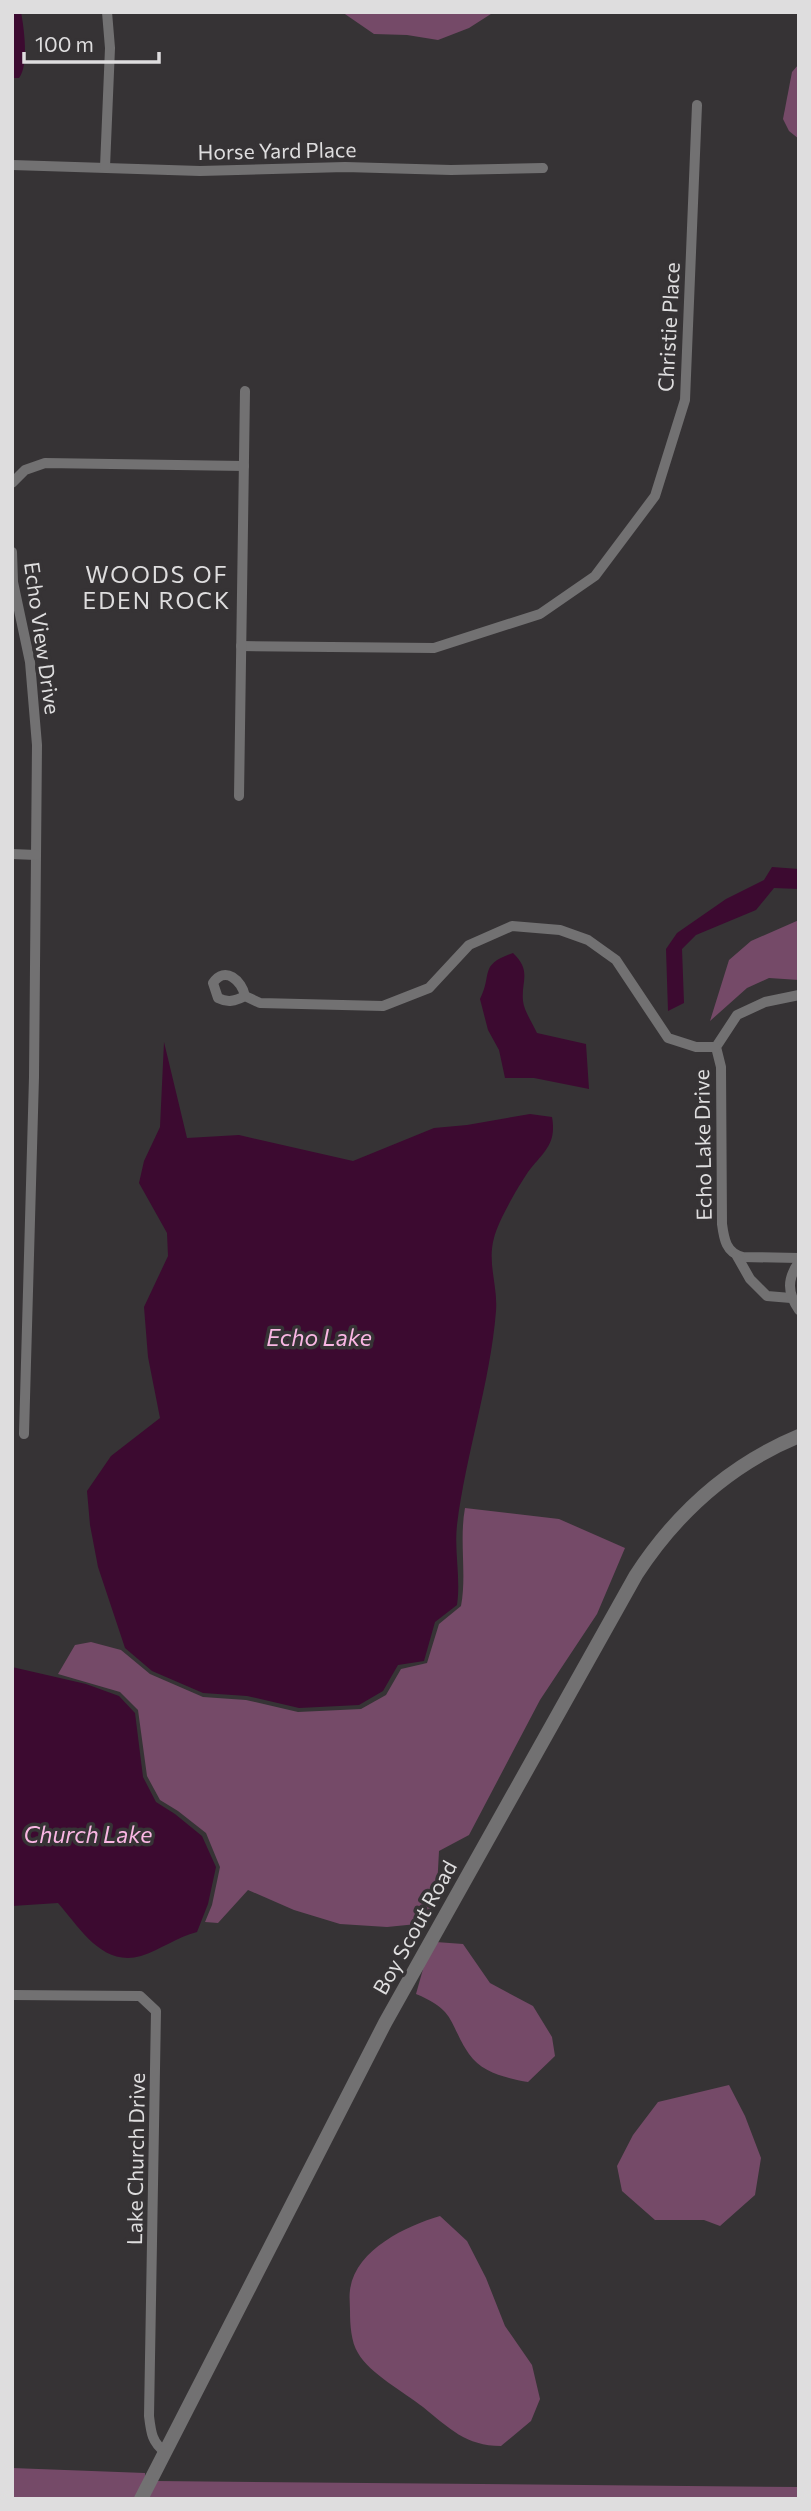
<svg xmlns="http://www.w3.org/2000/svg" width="811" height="2511" font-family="Commissioner,sans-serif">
  <rect width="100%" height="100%" fill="#363335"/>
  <g fill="#754a68">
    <path d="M342 12H494L469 28 438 40 407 35 374 34Z"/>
    <path d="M799 64V139L789 131 783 119 792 72Z"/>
    <path d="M799 920V980L769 978 747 988 710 1021 729 960 751 941Z"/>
    <path d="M465 1508 559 1519 625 1548 597 1614 540 1700 469 1835 439 1851 436 1907 417 1924 387 1927 340 1924 294 1910 248 1890 218 1923 205 1922 212 1905 220 1867 206 1833 178 1811 160 1800 147 1776 138 1710 120 1692 58 1674 75 1645 91 1642 121 1650 150 1674 203 1697 246 1700 298 1712 361 1709 386 1695 401 1669 427 1663 439 1624 461 1606C467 1574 459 1541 465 1508Z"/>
    <path d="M436 1942 463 1944 490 1983 533 2006 552 2037 555 2056 528 2082C507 2078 482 2073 469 2054 448 2023 457 2011 416 1994L425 1962Z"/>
    <path d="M729 2085 745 2116 761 2158 755 2195 720 2226 704 2220H655L622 2191 617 2166 633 2135 658 2102Z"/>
    <path d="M440 2216 467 2241 486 2278 505 2326 532 2365 540 2399 531 2421 501 2446C466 2446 449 2428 423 2407 404 2392 370 2374 358 2353 351 2342 350 2324 350 2311 350 2304 349 2297 350 2290 355 2250 406 2226 440 2216Z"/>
    <path d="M12 2468 145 2473V2480L135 2499H12Z"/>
    <path d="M156 2481 799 2487V2499H147Z"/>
  </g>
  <g fill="#3c0a30">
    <path d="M12 12H21C24 28 29 65 19 78H12Z"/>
    <path d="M772 867 799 869V889L774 888 756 910 696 935 682 949 684 1003 668 1011 666 949 677 933 726 899 764 880Z"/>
    <path d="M513 953C532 971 521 981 523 1001 524 1011 533 1024 537 1033L586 1044 589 1089 534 1078H505L499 1050 488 1030 480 999C493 974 478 965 513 953Z"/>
    <path d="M164 1042 187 1138 239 1135 353 1161 434 1128 467 1125 530 1114 552 1117C557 1145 543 1152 528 1172 518 1187 498 1221 494 1238 487 1263 498 1286 496 1311 490 1384 466 1453 457 1525 454 1552 461 1578 457 1605L435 1622 424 1661 398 1665 383 1691 359 1705 299 1708 247 1696 203 1693 152 1671 125 1648 98 1567 90 1525 87 1491 111 1456 160 1418 148 1357 144 1307 168 1256 167 1233 139 1183 144 1161 160 1127Z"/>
    <path d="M12 1667 86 1684 119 1696 135 1713 143 1777 156 1802 175 1814 202 1836 216 1867 208 1904 197 1932C177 1937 160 1950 141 1956 102 1967 80 1928 58 1903L12 1906Z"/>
  </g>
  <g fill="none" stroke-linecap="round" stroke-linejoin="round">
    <g stroke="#727172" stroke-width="10">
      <path d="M12 165 200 171 345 167 451 170 543 168"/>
      <path d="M105 167 110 48 107 12"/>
      <path d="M12 483 25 470 45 463 244 466"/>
      <path d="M12 552 13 582 30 662 37 745 34 1077 24 1434"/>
      <path d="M241 646 434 648 540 614 595 576 655 496 685 400 697 105"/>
      <path d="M239 796 245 391"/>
      <path d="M12 854 36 855"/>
      <path d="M799 995 765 1002 737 1015 716 1047 721 1067 722 1224C724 1239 726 1253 743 1257L799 1258"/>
      <path d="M245 996C235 1001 228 1003 218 998L213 983C225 965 242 981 245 996L260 1003 383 1006 429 988 469 945 512 926 560 930 588 940 616 960 668 1038 696 1047H716"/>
      <path d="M737 1256 750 1279 767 1296 791 1298"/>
      <path d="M799 1262C787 1279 787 1292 799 1310"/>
      <path d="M12 1995 140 1996 156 2011 149 2416C151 2433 152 2442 165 2452"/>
    </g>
    <path stroke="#727172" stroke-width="14" d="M141 2499 385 2023 636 1575C677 1512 729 1465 799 1436"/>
  </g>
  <g text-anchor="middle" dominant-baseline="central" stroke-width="7" stroke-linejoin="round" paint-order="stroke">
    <g font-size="21" fill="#deddde" stroke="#363335">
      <text transform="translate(277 150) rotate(-1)">Horse Yard Place</text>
      <text transform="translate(668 327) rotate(-87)">Christie Place</text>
      <text transform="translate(43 638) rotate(82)">Echo View Drive</text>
      <text transform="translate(702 1145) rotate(-91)">Echo Lake Drive</text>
      <text transform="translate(414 1927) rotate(-61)">Boy Scout Road</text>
      <text transform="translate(135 2159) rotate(-89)">Lake Church Drive</text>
    </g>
    <g font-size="23" letter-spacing="2" fill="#deddde" stroke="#363335">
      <text x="157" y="574">WOODS OF<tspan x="157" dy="26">EDEN ROCK</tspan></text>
    </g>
    <g font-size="23" font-style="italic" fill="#f9b6e3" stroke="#363335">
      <text x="319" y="1337">Echo Lake</text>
      <text x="88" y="1834">Church Lake</text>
    </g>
  </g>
  <rect width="811" height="2511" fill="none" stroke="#deddde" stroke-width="28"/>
  <path d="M24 52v10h135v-10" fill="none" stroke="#deddde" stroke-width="3.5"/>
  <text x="35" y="52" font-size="21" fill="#deddde" stroke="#363335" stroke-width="5" paint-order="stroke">100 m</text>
</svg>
